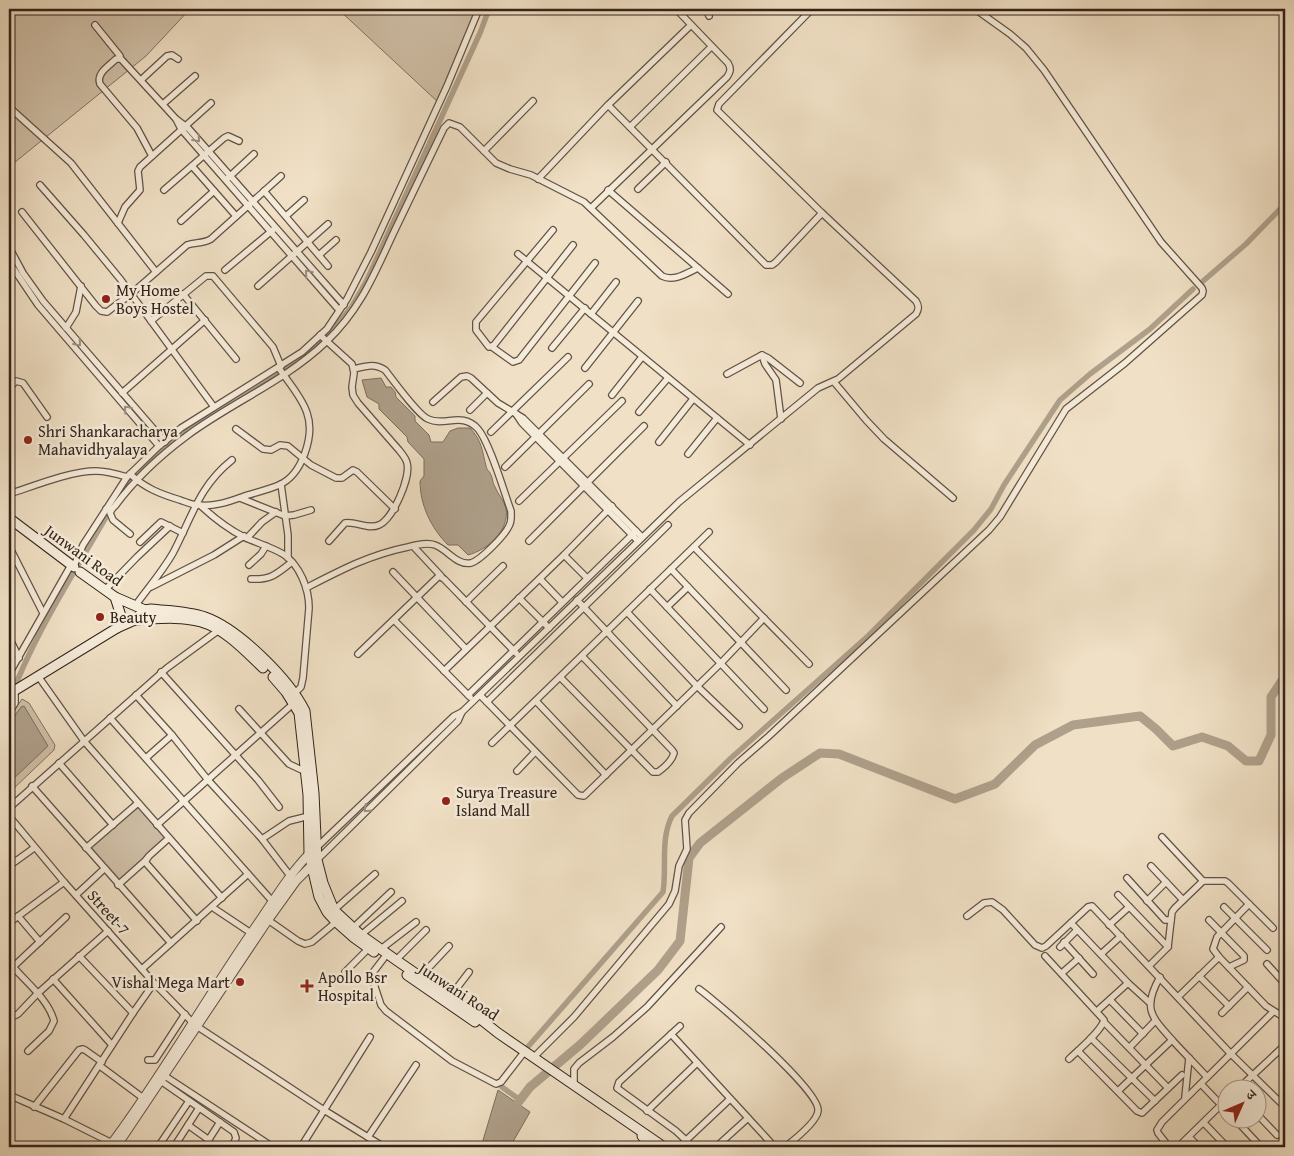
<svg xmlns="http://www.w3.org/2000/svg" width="1294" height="1156" font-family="'Gentium Book Plus','Noto Serif Devanagari',serif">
  <rect width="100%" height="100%" fill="#f0e0c5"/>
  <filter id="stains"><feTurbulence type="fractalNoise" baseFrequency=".004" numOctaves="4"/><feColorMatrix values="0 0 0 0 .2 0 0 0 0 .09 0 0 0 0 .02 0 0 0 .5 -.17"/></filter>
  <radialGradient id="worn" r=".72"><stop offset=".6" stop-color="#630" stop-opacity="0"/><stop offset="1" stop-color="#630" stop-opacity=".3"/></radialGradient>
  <g fill="#d0c0a8" stroke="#817262">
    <path d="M9 9H190L146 56 9 167Z"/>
    <path d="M338 9H479L439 103Z"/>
    <path d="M22 699 29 703 55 745 54 750 11 791 9 788V718Z"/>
    <path d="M138 803 169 838 118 885 86 848Z"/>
  </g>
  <g fill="#afa08b" stroke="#7d6e5e">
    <path d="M381 378 386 387H391L395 392 396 397 415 416V421L429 435 431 442H443L450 431 458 428H470C482 441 482 450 486 466 488 472 487 468 490 473 493 477 492 483 495 487 498 494 504 501 506 508 510 531 487 550 468 555L458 545H448C431 528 420 505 420 481L424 476V459L408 442 407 437 379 409V404L367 397 362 380Z"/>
    <path d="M24 706 48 746 9 783V724L21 707Z"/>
    <path d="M498 1090 530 1112 510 1147H481Z"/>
  </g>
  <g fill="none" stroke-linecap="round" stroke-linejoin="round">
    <g stroke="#afa08b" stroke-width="5.5">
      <path d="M1202 282 1246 244 1285 204"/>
      <path d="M9 702C33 635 74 574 109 512L119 494 131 480 174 438 223 405 298 361 321 342 351 308 367 280 480 33 489 9"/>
      <path d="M526 1049 663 892C667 868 660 839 672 816L731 758 868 636 974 530 991 509 1004 485 1060 400 1090 374 1150 329 1193 289"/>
      <path d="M502 1087 520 1100"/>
    </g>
    <path stroke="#afa08b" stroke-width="9" d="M511 1112 530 1087 581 1044 658 970 680 941 689 858 700 843 782 778 820 753 839 754 955 799 995 784 1035 745 1073 725 1140 716 1156 729 1173 746 1202 737 1228 746 1246 761H1259L1271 735V697L1285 676"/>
    <g stroke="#625246" stroke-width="8">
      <g id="minor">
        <path d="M706 9 709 16"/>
        <path d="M95 25 120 56 119 58"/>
        <path d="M141 80 167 56 172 55 178 59"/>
        <path d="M163 104 195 76"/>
        <path d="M608 105 766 265H772L776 262 822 213"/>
        <path d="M9 107 71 163 156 272"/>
        <path d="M630 127 711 47"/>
        <path d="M484 151 533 101"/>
        <path d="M152 156 137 128 100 84C96 73 109 66 116 59H121L176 119"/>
        <path d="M192 166 236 216"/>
        <path d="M228 178 254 154"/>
        <path d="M538 179 607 106 691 25"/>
        <path d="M40 185 84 235 121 280 214 407"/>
        <path d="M638 189 666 162"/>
        <path d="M164 190 224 138 228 136 239 141"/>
        <path d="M608 190 728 294"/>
        <path d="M264 191 328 266"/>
        <path d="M591 208 727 77C731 71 731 68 728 63L676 9"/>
        <path d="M22 212 96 306 101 311 107 312 131 294 187 245C195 242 203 244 211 239L281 176"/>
        <path d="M286 216 304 200"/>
        <path d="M181 221 214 191"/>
        <path d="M118 223 125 207 140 190 138 171 140 167 211 103"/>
        <path d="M553 230 476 322V330L489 347 494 345 573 245"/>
        <path d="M9 247 23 273 43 301 165 442"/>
        <path d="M518 254 750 445"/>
        <path d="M319 255 336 240"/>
        <path d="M9 262 38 305 159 446"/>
        <path d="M225 270 274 229"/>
        <path d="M258 286 328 224"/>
        <path d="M183 294 236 359"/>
        <path d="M339 310 181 129 176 119 189 129 344 305"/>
        <path d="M591 314 616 282"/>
        <path d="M151 321 206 276H213L273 347 281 366"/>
        <path d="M66 328 76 312 81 286"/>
        <path d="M320 335 352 364 354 373 352 387 353 395 358 403 399 450C402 454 406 458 407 463 411 477 393 519 379 525 368 530 356 521 345 523L329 541"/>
        <path d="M492 347 513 362 519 360 595 263"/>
        <path d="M552 348 585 308"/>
        <path d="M762 355 765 364 776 380 781 419"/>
        <path d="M585 368 638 301"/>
        <path d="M727 374 762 355 768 358 800 383"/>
        <path d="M834 382 866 420 884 439 953 498"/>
        <path d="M9 388 16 381 23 383 47 417"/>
        <path d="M122 393 205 320"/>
        <path d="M612 395 642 357"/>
        <path d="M433 402 461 377 467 376 471 378 498 403 523 418 642 537"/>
        <path d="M470 410 487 393"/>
        <path d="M639 412 668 378"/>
        <path d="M516 414 522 423 638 541"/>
        <path d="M236 429 263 449 271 450 280 445 288 446 311 465 336 478H342L353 470 357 472 395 509"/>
        <path d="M491 432 568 357"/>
        <path d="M659 442 693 399"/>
        <path d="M688 454 717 418"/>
        <path d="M505 467 589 384"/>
        <path d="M130 474C145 488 160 494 180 500 186 502 192 505 198 505 213 507 228 502 242 497 254 493 267 490 279 485 302 475 315 436 307 413 302 397 288 382 279 368"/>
        <path d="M281 484 288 535V558"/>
        <path d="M9 494C34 486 70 471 96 471 107 471 117 474 127 477"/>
        <path d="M240 498 285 516 294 515 311 510"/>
        <path d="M519 501 622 401"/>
        <path d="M201 506C214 518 228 529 244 537 257 543 271 547 283 554 300 565 309 589 309 608L303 678 301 687 292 696"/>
        <path d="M106 509H112L115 506C135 479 161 455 188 435 233 402 285 381 326 342 360 310 374 275 393 234 410 198 427 163 444 128L449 123 460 127 496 163 510 169 531 175 584 202 662 276C674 282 687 273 698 268"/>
        <path d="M112 509 110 513 113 520 130 534"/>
        <path d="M247 538 262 522 276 512"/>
        <path d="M529 541 644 426"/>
        <path d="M140 542 161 522 183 533"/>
        <path d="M9 546 43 613"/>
        <path d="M413 546 441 576"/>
        <path d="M694 547 809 664"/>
        <path d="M564 555 587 578"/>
        <path d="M249 565 261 554 266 546"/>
        <path d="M74 566 83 545 127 477 159 446 181 428 302 352 327 329 347 299 371 252 447 86 479 9"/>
        <path d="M671 569 786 690"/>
        <path d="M393 572 466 649"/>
        <path d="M251 579C272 580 276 574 292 562"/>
        <path d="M540 579 562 602"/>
        <path d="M151 587 214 555 244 536"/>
        <path d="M306 588C341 570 369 555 408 547 416 545 427 542 435 545 447 549 457 566 471 563 481 560 505 535 509 526 512 521 511 516 511 511 504 492 490 443 478 429 462 411 445 427 428 419 417 414 394 381 385 370 375 363 366 366 354 369"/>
        <path d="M650 589 764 709"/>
        <path d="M105 590 137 557 170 526"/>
        <path d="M519 598 549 628"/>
        <path d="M577 600 677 706"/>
        <path d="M466 602 503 566"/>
        <path d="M135 606C148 588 162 572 173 553 192 517 199 486 232 460"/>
        <path d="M667 607 688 587"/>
        <path d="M627 612 697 686 739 726"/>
        <path d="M394 620 470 697"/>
        <path d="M9 637 19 658"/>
        <path d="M358 654 439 576 444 579 516 653"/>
        <path d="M444 671 564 555 612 506"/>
        <path d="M161 672 258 780 279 807"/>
        <path d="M9 674 71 565"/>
        <path d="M38 676 84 741 222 898"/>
        <path d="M561 678 653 772H658C665 767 672 761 674 753L672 750 582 656"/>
        <path d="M136 695 172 735 208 780 262 839 291 877"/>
        <path d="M468 695 636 531"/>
        <path d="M480 695 578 795 584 796 721 663 764 618"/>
        <path d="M536 701 606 775"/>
        <path d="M487 702 668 525"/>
        <path d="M239 709 289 764 306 772"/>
        <path d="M9 713 15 703V691"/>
        <path d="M110 718 273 902"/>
        <path d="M492 743 709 532"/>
        <path d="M146 758 172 735"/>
        <path d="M59 763 113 825"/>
        <path d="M517 771 535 752"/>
        <path d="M32 786 171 943"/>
        <path d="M9 808 167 668 219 630"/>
        <path d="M9 816 64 882 154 983 193 1023"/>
        <path d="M157 825 294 703"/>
        <path d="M1162 837 1203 881H1225L1228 883 1273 928"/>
        <path d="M169 838 149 856 146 860V863L197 921"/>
        <path d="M262 839 289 821 309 816"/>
        <path d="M86 848 138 803"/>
        <path d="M316 848 454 716 462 712 679 502 818 388 838 379 916 314C919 309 919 306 916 301L822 213 717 110 719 104 812 9"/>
        <path d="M317 860 458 721 462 712"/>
        <path d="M9 866 34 848"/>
        <path d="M1151 866 1183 900"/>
        <path d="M1127 878 1165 920H1171"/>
        <path d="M118 885 146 860"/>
        <path d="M76 895 104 869"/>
        <path d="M1118 895 1168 947"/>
        <path d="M1147 901 1166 882"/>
        <path d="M1249 904 1217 937 1213 949 1219 957 1266 1006 1285 1018"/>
        <path d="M212 907 251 933"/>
        <path d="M1224 907 1267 950"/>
        <path d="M334 910 375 874"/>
        <path d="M18 916 40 942"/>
        <path d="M967 916 984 903 992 902 1003 910 1035 945 1042 948 1046 946 1088 907 1092 906 1230 1053 1285 1107"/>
        <path d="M268 920 298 941 305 944 312 942 336 922"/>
        <path d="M1209 920 1244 956V960L1229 967"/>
        <path d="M9 923 64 882"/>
        <path d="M1071 923 1128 983 1150 1003"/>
        <path d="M1109 925 1129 907"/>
        <path d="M353 928 391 892"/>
        <path d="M361 935 402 901"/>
        <path d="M1064 942 1093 974"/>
        <path d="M1060 947 1077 930"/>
        <path d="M1284 947 1285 948"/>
        <path d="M381 949 416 922"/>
        <path d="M1101 954 1121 936"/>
        <path d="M79 956 133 1013"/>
        <path d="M1045 956 1104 1020C1101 1032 1078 1050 1069 1059"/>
        <path d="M384 958 371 975 381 1005 386 1011 452 1061 496 1084 501 1082 525 1051"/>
        <path d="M396 960 426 930"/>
        <path d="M9 962C23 980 48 998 54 1021L49 1031 28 1051"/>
        <path d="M1267 964 1285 984"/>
        <path d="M1149 966 1168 947 1172 912 1175 908 1203 881"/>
        <path d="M13 967 66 917"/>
        <path d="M142 969 248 874"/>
        <path d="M345 972 369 948"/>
        <path d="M1062 973 1079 958"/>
        <path d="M1199 976 1229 1006"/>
        <path d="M420 977 449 946"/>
        <path d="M1160 977C1141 1010 1153 1018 1174 1042 1185 1054 1196 1065 1207 1077"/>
        <path d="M53 979 112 1045"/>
        <path d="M699 989C718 1003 821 1091 818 1111 817 1122 794 1140 785 1147"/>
        <path d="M450 997 469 972"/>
        <path d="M1178 997 1219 957"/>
        <path d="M1110 1000 1143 1034"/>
        <path d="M1097 1011 1128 983"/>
        <path d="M1222 1013 1248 987"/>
        <path d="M9 1015 14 1016 18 1014 37 994 108 931"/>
        <path d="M1104 1022 1168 1088"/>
        <path d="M680 1026 619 1082 617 1088 676 1131 693 1147"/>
        <path d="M198 1027 324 1110 384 1147"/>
        <path d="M671 1034 772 1144"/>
        <path d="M1091 1038 1155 1101"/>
        <path d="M1130 1047 1155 1021"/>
        <path d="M1078 1051 1137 1111 1142 1113 1182 1075"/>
        <path d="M534 1057 574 1017 669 904 675 891 679 866 687 849 685 820 689 813 738 763 769 736 989 530 1000 517 1066 409 1125 363 1202 295 1203 291 1202 288 1161 242 1044 70 1026 48 1010 34 975 9"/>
        <path d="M148 1060H155L185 1014"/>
        <path d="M100 1066 143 1098"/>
        <path d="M1284 1066 1285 1068"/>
        <path d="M165 1076 273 1147"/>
        <path d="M158 1079 234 1132 236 1138 232 1147"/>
        <path d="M1201 1084 1226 1110"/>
        <path d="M574 1085V1069L579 1063 613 1037 647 1007 721 927"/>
        <path d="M1239 1088 1285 1045"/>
        <path d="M1118 1091 1172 1040"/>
        <path d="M9 1095 64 1119 116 1145"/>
        <path d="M1185 1097 1189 1058"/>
        <path d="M34 1107 79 1050 83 1049 85 1050 102 1062"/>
        <path d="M647 1111 697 1063"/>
        <path d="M1256 1113 1277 1135"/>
        <path d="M1234 1118 1261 1147"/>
        <path d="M64 1119 133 1013 154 983"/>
        <path d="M1204 1123 1227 1147"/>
        <path d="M188 1125 209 1140"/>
        <path d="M368 1137 416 1065"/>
        <path d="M1189 1137 1199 1147"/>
        <path d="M158 1147 189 1101"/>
        <path d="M174 1147 199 1108"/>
        <path d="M204 1147 220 1122"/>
        <path d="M301 1147 370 1037"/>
        <path d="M679 1147 730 1099"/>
        <path d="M716 1147 748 1118"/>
        <path d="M1169 1147 1158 1133 1157 1130 1162 1122 1273 1012"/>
        <path d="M1178 1147 1226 1100"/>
      </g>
    </g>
    <g stroke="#625246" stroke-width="10">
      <g id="tertiary">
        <path d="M109 1147C161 1078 203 1003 252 932 271 905 288 875 311 852"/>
        <path d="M116 1147 268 920 296 881 315 862"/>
      </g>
    </g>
    <g stroke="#32231b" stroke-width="11">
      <g id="secondary">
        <path d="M9 518 74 567"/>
        <path d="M80 572 115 597 145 610"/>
        <path d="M115 597 121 616 117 628"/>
        <path d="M135 620C157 619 179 616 201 622 225 629 245 651 263 668"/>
        <path d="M273 677 286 692 299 713 308 795 309 854 319 897 327 912 336 922 353 937 374 952"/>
        <path d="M9 694 117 628 135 620 145 610 151 609C169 611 188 611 205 617 239 629 289 679 305 711L314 793 317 860 323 883 334 910 361 935 396 960 469 1010 498 1033 664 1147"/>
        <path d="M407 975 475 1022"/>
        <path d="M642 1136 653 1147"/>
      </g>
    </g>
    <use href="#minor" stroke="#f5ebd9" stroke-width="5.5"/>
    <use href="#tertiary" stroke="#f5ebd9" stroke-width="8"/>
    <use href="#secondary" stroke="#f5ebd9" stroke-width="9"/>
  </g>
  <defs><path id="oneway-chevron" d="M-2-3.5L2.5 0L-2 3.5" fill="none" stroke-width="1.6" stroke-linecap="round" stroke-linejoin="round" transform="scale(1.25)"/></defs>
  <g stroke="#9d9184">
    <use href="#oneway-chevron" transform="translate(197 139) rotate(48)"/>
    <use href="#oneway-chevron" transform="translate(308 273) rotate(-130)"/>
    <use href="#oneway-chevron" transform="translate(78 343) rotate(49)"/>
    <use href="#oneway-chevron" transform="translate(127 409) rotate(-131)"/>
    <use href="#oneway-chevron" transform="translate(367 809) rotate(136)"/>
  </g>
  <g fill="#8f2418" stroke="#f5ebd9" stroke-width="2">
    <circle cx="106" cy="299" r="5"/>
    <circle cx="28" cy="440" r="5"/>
    <circle cx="100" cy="617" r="5"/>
    <circle cx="446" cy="801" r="5"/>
    <circle cx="240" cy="982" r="5"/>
    <path d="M304.5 978.5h5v5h5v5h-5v5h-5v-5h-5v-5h5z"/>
  </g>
  <g text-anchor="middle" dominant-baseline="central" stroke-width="5" stroke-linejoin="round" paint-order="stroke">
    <g font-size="16" fill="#32231b" stroke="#f5ebd9" text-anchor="start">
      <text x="116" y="290">My Home<tspan x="116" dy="18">Boys Hostel</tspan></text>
      <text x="38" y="431">Shri Shankaracharya<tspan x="38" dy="18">Mahavidhyalaya</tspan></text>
      <text x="110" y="617">Beauty</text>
      <text x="456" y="792">Surya Treasure<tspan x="456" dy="18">Island Mall</tspan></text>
      <text x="318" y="977">Apollo Bsr<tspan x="318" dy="18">Hospital</tspan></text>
      <text x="230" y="982" text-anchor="end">Vishal Mega Mart</text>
    </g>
    <g font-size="16" fill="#32231b" stroke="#f5ebd9">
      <text transform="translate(84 555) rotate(36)">Junwani Road</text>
      <text transform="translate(109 912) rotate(48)">Street-7</text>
      <text transform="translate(459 991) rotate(33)">Junwani Road</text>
    </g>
  </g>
  <rect width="1294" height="1156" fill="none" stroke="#f0e0c5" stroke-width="30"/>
  <rect x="10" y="10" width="1274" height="1136" fill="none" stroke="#32231b" stroke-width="2.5"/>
  <rect x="15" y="15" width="1264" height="1126" fill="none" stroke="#32231b"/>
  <g transform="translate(1242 1104) rotate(45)"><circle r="24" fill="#f5ebd9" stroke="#a79b8d"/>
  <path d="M0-4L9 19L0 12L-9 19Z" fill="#8f2418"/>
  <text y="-8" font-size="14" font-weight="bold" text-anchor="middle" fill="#32231b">उ</text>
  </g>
  <rect width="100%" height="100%" filter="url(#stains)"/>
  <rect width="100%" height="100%" fill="url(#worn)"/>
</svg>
